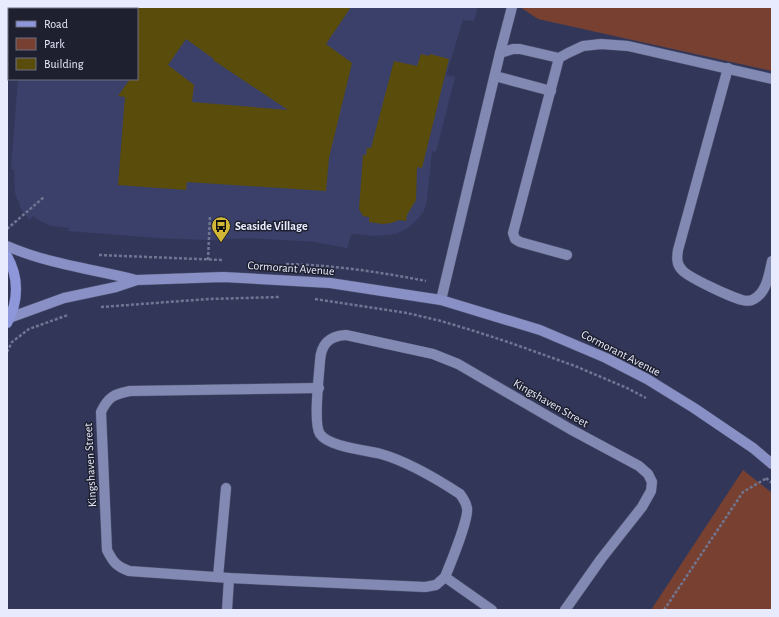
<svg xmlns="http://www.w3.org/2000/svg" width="779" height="617" font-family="'Alegreya Sans',sans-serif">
  <rect width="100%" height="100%" fill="#32375a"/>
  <path fill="#3a4069" d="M23 7H478L474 21 463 20 446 75 455 77 436 152 432 151 427 200 424 211 416 221 406 229 396 234 375 236 355 234 351 235 347 248 314 242 248 238 209 240 158 238 68 231 69 228 52 226 42 222 33 216 30 220 28 218 22 211 15 193 14 170 11 169 18 79H137V9H23Z"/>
  <g fill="#784030">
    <path d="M520 7H772V71L538 19Z"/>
    <path d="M743 470 772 493V610H651Z"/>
  </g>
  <g fill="#5a4d0b" fill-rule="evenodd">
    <path d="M137 7H351L326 44 352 63 329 158 326 191 187 182 186 190 118 185 125 97 118 96 130 79H137ZM186 39 214 59 213 60 288 110 192 102 194 85 168 65Z"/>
    <path d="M421 54 429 56 430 54 449 59 422 168 417 167 416 200 407 215 406 221 399 220 391 223 383 224 369 222V217L363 216 359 209 363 155H366L367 148H371L394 61 417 66Z"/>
  </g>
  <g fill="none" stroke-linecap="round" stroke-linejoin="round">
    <g stroke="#505370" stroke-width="11">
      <g id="street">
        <path d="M500 53 513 49H520L559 58"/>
        <path d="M728 68 678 250C677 257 676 264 682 270 689 278 731 297 742 300 746 301 751 301 754 299 767 292 769 274 772 261"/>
        <path d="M495 76 551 91"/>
        <path d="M567 255 520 242 515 239 513 233 559 58 568 53 583 46 601 44 628 46 772 79"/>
        <path d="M441 300 500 53 512 7"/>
        <path d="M319 388 130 391C114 394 108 397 101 412L107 550C113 562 116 566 129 571L229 578 425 587 436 585 445 577 492 610"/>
        <path d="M218 577 226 488"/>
        <path d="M445 577C450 565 469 518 467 508 466 502 463 498 460 494 437 479 406 461 381 454 366 450 329 447 320 434 313 424 319 376 320 361 321 344 329 336 346 335L433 354 458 364 570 429 639 466 648 474 652 482 651 491 642 507 601 559 565 610"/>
        <path d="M227 610 229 578"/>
      </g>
    </g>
    <g stroke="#505370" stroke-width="11">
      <g id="secondary">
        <path d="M7 246C48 264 93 269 136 280"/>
        <path d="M9 318 64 298 116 287 137 280 223 277 330 283 441 300 540 330 606 358 647 379 694 408 753 448 772 464"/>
      </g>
    </g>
    <g stroke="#505370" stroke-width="11">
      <path id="primary" d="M7 256C19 277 19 301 7 323"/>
    </g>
    <g stroke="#707592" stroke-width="2.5" stroke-dasharray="3 2" stroke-linecap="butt">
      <path d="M7 229 44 197"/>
      <path d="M99 255 223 260"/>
      <path d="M208 260 210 215"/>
      <path d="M286 264C333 265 380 272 426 281"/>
      <path d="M315 299 407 313 441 321 471 330 508 342 575 366 627 388 646 398"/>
      <path d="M101 307 209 299 280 297"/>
      <path d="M7 352 12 342 29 329 68 315"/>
      <path d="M766 478 772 483"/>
      <path d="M664 610 743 492 767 478"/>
    </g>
    <use href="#street" stroke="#8289b2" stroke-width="10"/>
    <use href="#secondary" stroke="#8890c6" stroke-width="10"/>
    <use href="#primary" stroke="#8d97da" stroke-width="10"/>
  </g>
  <defs>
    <g id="bus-pin" transform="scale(1)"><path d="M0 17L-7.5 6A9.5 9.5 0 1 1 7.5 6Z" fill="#d2b736" stroke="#1e2030"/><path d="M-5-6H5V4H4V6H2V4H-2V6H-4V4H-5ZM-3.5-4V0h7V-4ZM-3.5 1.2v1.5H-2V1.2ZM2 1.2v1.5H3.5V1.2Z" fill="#111"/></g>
  </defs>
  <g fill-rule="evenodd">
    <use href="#bus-pin" x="221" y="226"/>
  </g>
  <g text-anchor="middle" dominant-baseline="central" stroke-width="3" stroke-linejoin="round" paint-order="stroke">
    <g font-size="12" font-weight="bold" fill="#e8ebfd" stroke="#1e2030" text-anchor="start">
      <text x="235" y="226">Seaside Village</text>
    </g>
    <g font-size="12" fill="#e8ebfd" stroke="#1e2030">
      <text transform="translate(291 268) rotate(4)">Cormorant Avenue</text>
      <text transform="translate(621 353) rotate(27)">Cormorant Avenue</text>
      <text transform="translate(551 403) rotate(30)">Kingshaven Street</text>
      <text transform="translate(90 465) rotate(-93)">Kingshaven Street</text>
    </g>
  </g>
  <rect width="779" height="617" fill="none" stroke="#e8ebfd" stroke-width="16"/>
  <rect x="8" y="8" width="130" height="72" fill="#1e2030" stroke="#6f7182"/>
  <rect x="16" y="21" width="20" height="6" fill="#8d97da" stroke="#6f7182"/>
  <text x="44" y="28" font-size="12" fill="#e8ebfd">Road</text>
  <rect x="16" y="38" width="20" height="12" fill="#784030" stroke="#6f7182"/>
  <text x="44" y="48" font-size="12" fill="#e8ebfd">Park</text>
  <rect x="16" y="58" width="20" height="12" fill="#5a4d0b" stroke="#6f7182"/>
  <text x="44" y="68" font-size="12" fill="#e8ebfd">Building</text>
</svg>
